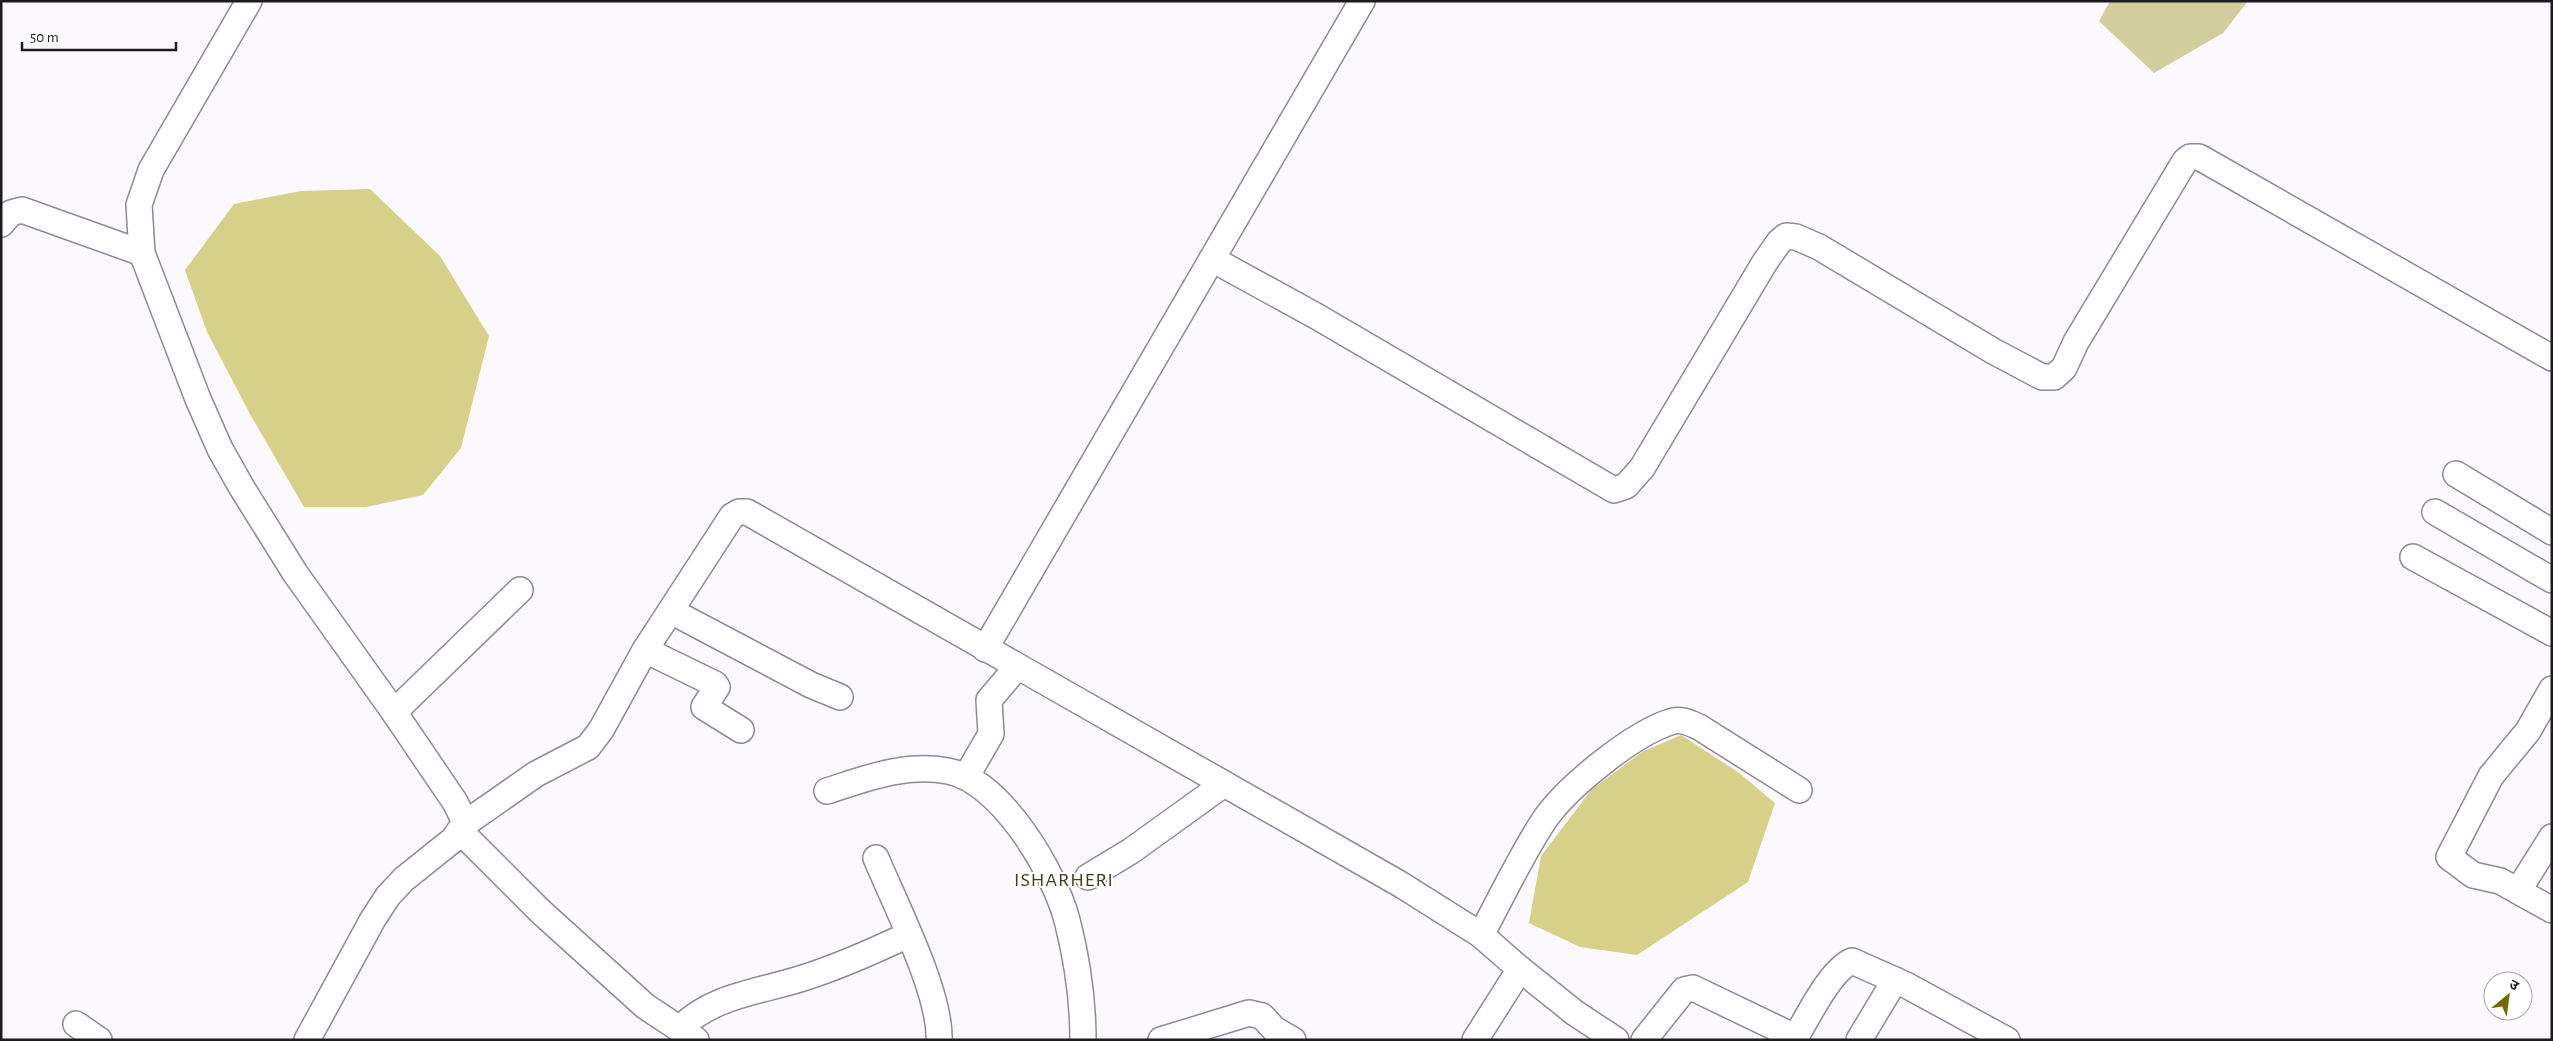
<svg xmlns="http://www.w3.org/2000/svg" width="2553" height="1041" font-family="'Alegreya Sans','Noto Sans Devanagari',sans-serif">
  <rect width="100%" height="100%" fill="#fbf9fd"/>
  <path fill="#d1cd9c" d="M2110 1H2248L2223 33 2154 73 2099 21Z"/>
  <g fill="#d6d088">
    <path d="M370 189 440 256 489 336 461 448 423 495 366 507H304L251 416 207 332 185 270 234 204 301 191Z"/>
    <path d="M1681 735 1738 772 1775 803 1748 882 1637 955 1580 947 1529 923 1541 856 1592 789 1642 752Z"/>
  </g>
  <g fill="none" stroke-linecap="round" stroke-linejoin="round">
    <g stroke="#908799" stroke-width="28">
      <g id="minor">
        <path d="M249 1 151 170 139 205 142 253 198 399 220 449 242 488 295 573 394 712 455 802 463 818V825L454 839 404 879 388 896 373 919 307 1040"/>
        <path d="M1 224 11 213 22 210 142 253"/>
        <path d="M1212 259 1316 316 1614 490 1626 486 1642 468 1765 262 1779 242 1786 236 1796 237 1819 247 1993 351 2042 377H2054L2064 368 2076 342 2185 161 2190 157H2199L2552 358"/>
        <path d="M2456 474 2552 532"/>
        <path d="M2435 512 2552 580"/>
        <path d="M2413 557 2552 633"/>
        <path d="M671 611 811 685 840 697"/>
        <path d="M985 649 1362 1"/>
        <path d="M645 650 715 684 717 687 704 707 741 730"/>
        <path d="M2552 689 2528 731 2491 776 2449 857 2473 875 2500 881 2552 910"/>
        <path d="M394 712 520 590"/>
        <path d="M966 777 991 734 989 700 1017 667"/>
        <path d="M827 791C867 778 905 763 948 771 1001 781 1054 871 1067 920 1077 959 1083 1000 1083 1040"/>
        <path d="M463 825 536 774 588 747 601 730 645 650 732 516 739 512H747L1400 884 1481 935 1520 969 1475 1040"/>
        <path d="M460 831 540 911 645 1006 696 1040"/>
        <path d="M876 858C895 904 941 993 939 1040"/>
        <path d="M1088 877 1131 851 1224 784"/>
        <path d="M2518 891 2552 837"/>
        <path d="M1481 935C1502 896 1521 855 1545 819 1568 786 1633 734 1670 722 1681 718 1690 723 1699 727L1799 790"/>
        <path d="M1520 969 1575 1013 1616 1040"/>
        <path d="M76 1024 99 1040"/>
        <path d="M680 1029C712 994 767 991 809 976 843 965 876 950 908 935"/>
        <path d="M1161 1040 1249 1013 1262 1016 1274 1029 1293 1040"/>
        <path d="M1644 1040 1684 990 1693 988 1795 1037"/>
        <path d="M1794 1040C1807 1019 1830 970 1852 961L1906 985 2007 1040"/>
        <path d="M1859 1040 1895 980"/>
      </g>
    </g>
    <use href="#minor" stroke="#fff" stroke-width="25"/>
  </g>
  <g text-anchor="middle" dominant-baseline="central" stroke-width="4" stroke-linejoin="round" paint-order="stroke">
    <g font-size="20" letter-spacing="1" fill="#413d14" stroke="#fff">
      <text x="1064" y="880">ISHARHERI</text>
    </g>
  </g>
  <rect width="2553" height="1041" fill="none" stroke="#1e1a21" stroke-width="5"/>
  <g transform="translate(2508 996) rotate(29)"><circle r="24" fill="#ffffff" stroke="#a5a3a6"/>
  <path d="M0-4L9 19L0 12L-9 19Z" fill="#736b05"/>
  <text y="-8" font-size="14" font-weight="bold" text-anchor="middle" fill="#1e1a21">उ</text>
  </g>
  <path d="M22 42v8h154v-8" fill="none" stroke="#1e1a21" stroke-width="2.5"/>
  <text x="30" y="42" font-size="15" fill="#1e1a21" stroke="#ffffff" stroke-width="4" paint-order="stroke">50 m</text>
</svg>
